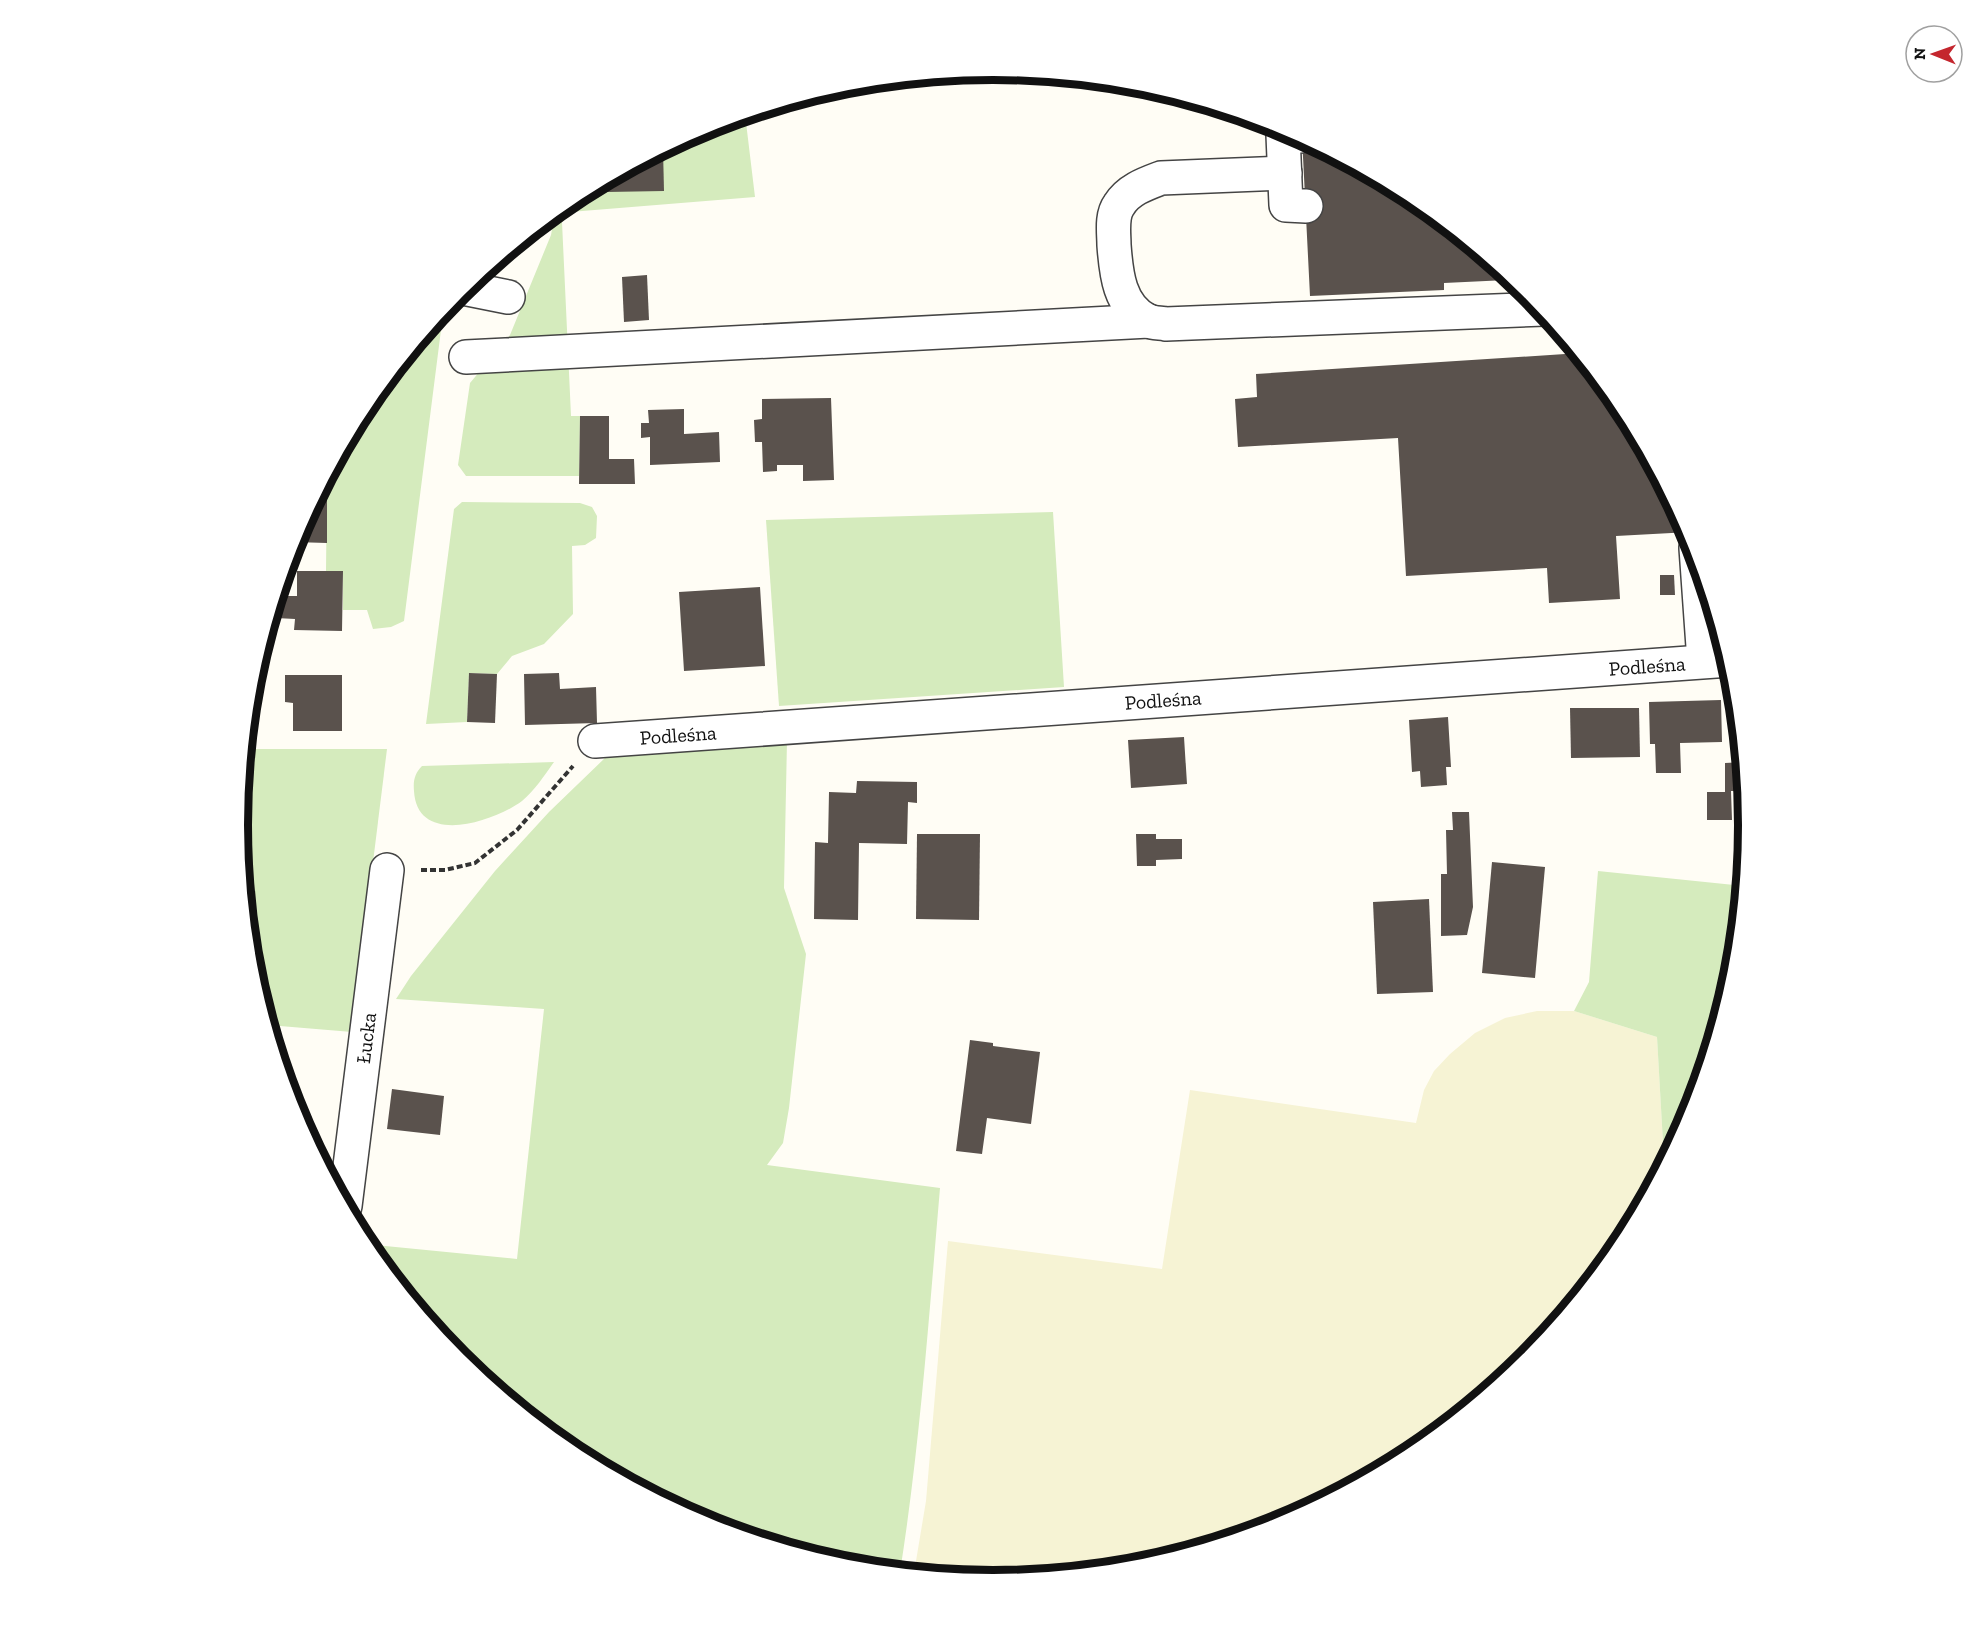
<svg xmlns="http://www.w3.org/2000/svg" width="1988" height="1650" font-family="'Zilla Slab',serif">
  <rect width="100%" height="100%" fill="#fffdf5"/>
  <path fill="#f6f3d4" d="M1537 1011H1574L1657 1037 1663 1143 1659 1176 1622 1245 1528 1360 1414 1454 1283 1524 1141 1567 994 1581 914 1573 926 1501 948 1241 1162 1269 1190 1090 1416 1123 1424 1090 1434 1071 1450 1054 1475 1033 1505 1018Z"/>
  <g fill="#d5ebbd">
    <path d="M745 114 755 197 570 212 562 222 571 416H580L579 476H466L458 465 470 383 510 335 551 235 555 212 574 196 705 126Z"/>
    <path d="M427 330H441L404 621 391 627 373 629 367 610H343V571H326L327 477 361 413 364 412 366 405Z"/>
    <path d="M462 502 580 503 592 507 597 516 596 538 585 545 572 546 573 614 544 644 512 656 497 674 469 673 467 722 426 724 454 509Z"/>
    <path d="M1053 512 1064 687 779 706 766 520Z"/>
    <path d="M787 741 784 888 806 954 789 1108 783 1143 767 1165 940 1188C929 1316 920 1445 900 1572L846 1566 704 1523 574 1453 459 1359 365 1244 517 1259 544 1009 396 999 411 976 495 871 549 812 606 757Z"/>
    <path d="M246 749H387L352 1032 268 1025 252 972 238 825Z"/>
    <path d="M554 762C544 776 535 790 522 801 494 822 417 847 414 791 413 780 415 773 422 766Z"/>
    <path d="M1598 871 1744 886 1735 973 1692 1115 1659 1176 1663 1143 1657 1037 1574 1011 1589 982Z"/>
  </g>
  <g fill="#5a524d">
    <path d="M1302 137 1414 197 1522 285 1508 286 1507 280 1444 283V290L1310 296Z"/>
    <path d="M663 149 664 191 607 192V179Z"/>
    <path d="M647 275 649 320 624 322 622 277Z"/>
    <path d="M1580 353 1614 395V400H1618L1623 405 1690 532 1616 536 1620 599 1549 603 1547 568 1406 576 1398 438 1238 447 1235 399 1257 397 1256 374Z"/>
    <path d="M831 398 834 480 803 481V465H777V471L763 472 762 442H755L754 420 762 419V399Z"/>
    <path d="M684 409V434L719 432 720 462 650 465V437L641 438V423H649L648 410Z"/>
    <path d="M580 416H609V459H634L635 484H579Z"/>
    <path d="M327 477V543L294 542 296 535Z"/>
    <path d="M297 571H343L342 631 294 630 295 619 276 618 277 596H297Z"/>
    <path d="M1660 575H1674L1675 595H1660Z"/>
    <path d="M760 587 765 666 684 671 679 592Z"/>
    <path d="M469 673 497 674 495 723 467 722Z"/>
    <path d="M559 673 560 689 596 687 597 723 525 725 524 674Z"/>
    <path d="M285 675H342V731H293V703L285 702Z"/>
    <path d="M1721 700 1722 742 1680 743 1681 773H1656L1655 744H1650L1649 702Z"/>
    <path d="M1570 708H1639L1640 757 1571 758Z"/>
    <path d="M1448 717 1451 767H1446L1447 785 1421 787 1420 771 1412 772 1409 720Z"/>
    <path d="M1184 737 1187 784 1131 788 1128 740Z"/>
    <path d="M1744 762 1747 791H1731L1732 820H1707V792H1725V763Z"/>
    <path d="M857 781 917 782V803L908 802 907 844 859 843 858 920 814 919 815 842 828 843 829 792 856 793Z"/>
    <path d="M1452 812H1469L1473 907 1467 935 1441 936V874H1447L1446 830H1453Z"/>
    <path d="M917 834H980L979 920 916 919Z"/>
    <path d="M1136 834H1156V839H1182V859L1156 860V866H1137Z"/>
    <path d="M1492 862 1545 867 1535 978 1482 973Z"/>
    <path d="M1429 899 1433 992 1377 994 1373 902Z"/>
    <path d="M970 1040 993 1043V1046L1040 1052 1031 1124 987 1118 982 1154 956 1151Z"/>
    <path d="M392 1089 444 1096 440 1135 387 1129Z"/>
  </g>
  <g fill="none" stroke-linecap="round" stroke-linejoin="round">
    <g stroke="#444" stroke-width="36">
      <g id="minor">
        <path d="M1301 136 1283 135 1286 205 1306 206"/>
        <path d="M1285 173 1161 178C1145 184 1128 190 1119 205 1111 216 1114 233 1114 245 1116 273 1119 307 1148 321 1153 323 1161 323 1166 324L1544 309"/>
        <path d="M463 288 508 297"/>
        <path d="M466 357 1149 321"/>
        <path d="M1696 548 1704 661"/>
        <path d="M595 741 1730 660"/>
        <path d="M345 1206 387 870"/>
      </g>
    </g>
    <g stroke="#333" stroke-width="4" stroke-dasharray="6 3" stroke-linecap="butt">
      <path d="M895 79 1037 73"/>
      <path d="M421 870H445L475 863 517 830 573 766"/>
    </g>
    <use href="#minor" stroke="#fff" stroke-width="33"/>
  </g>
  <g text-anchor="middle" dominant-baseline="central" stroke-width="6" stroke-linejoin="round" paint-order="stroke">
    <g font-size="20" fill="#111" stroke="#fff">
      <text transform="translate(1647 666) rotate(-4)">Podleśna</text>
      <text transform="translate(1163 700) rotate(-4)">Podleśna</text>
      <text transform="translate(678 735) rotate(-4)">Podleśna</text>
      <text transform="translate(366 1038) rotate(-83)">Łucka</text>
    </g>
  </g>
  <path d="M0 0H1988V1650H0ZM248 825a745 745 0 1 1 1490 0a745 745 0 1 1-1490 0Z" fill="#fff" fill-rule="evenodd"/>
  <path fill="none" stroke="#111" stroke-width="8" d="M248 825a745 745 0 1 1 1490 0a745 745 0 1 1-1490 0Z"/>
  <g transform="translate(1934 54) rotate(271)"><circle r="28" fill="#ffffff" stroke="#a0a0a0" stroke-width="1.5"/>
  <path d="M0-4.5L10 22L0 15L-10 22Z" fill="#c4262e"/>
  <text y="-9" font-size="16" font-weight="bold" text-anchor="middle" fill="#111111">N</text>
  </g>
</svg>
